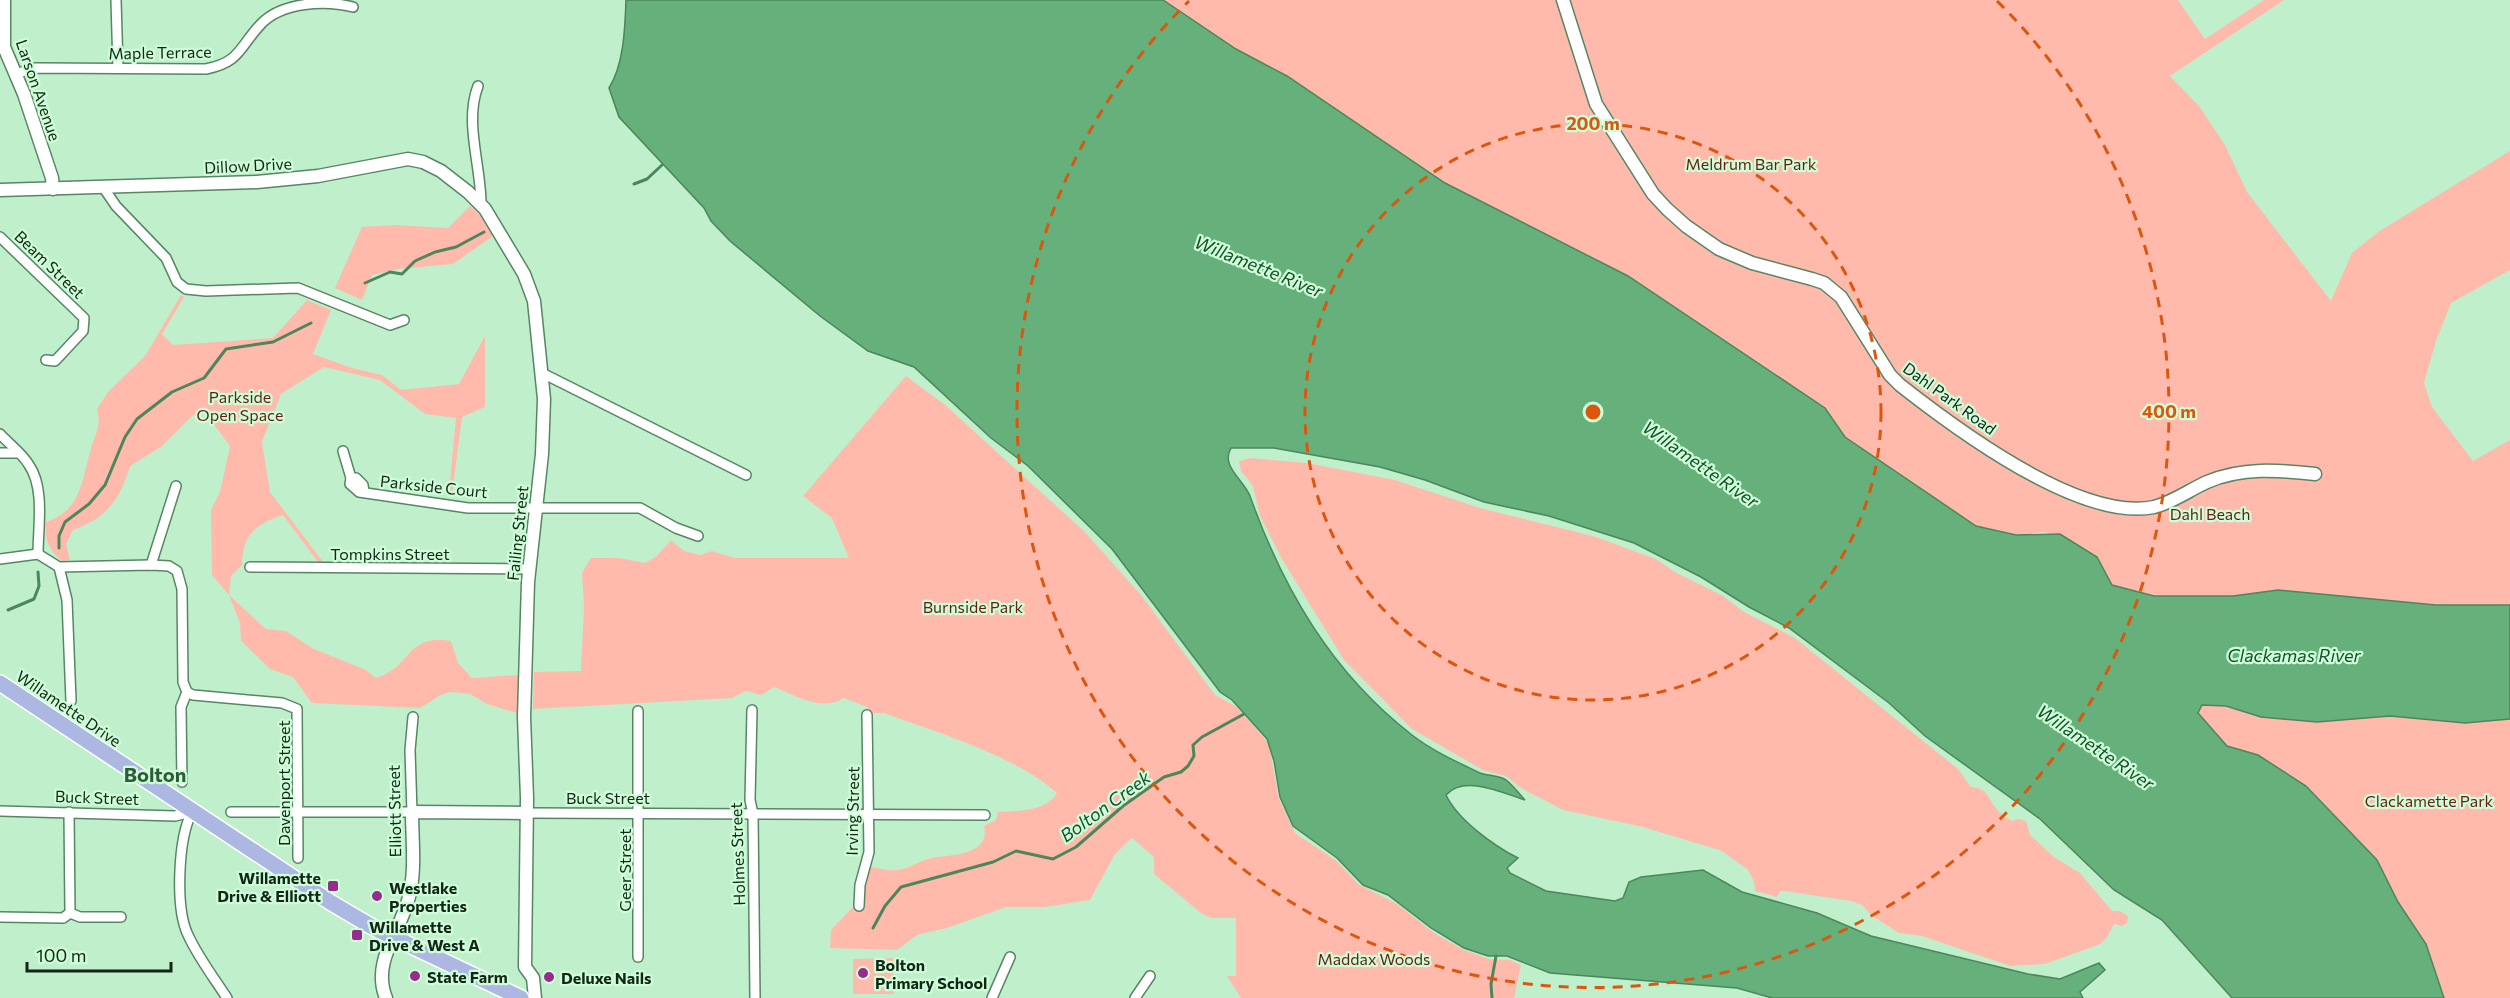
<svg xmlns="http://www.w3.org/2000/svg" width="2510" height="998" font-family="Commissioner,sans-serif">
  <rect width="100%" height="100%" fill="#c0f0cb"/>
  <g fill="#ffbaac">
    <path d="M1163 0H2178L2205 39 2264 0H2284L2170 76 2199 106 2225 145 2247 192 2331 301 2352 253 2378 232 2510 151V270L2451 303 2436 341 2424 383 2432 407 2473 461 2510 440V605H2436L2278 590 2233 596H2154L2112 585 2097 557 2045 532 2016 535 1976 526 1845 437 1825 408 1628 276 1445 183 1287 76 1236 49Z"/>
    <path d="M470 206 483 218 493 236 453 264 398 269 372 275 362 300 335 288 362 227 394 225 448 228Z"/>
    <path d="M181 295 184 297 162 334 173 345 273 338 307 300 331 310 313 354 352 368 382 375 401 390 459 384 485 336V407L462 417 452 494 449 492 456 418 425 414 380 380 324 367 281 394 262 442 270 492 323 562H318L283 515C256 524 242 535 242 565L231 576 229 595 266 629 286 631 312 648 366 670 376 678C414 666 404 634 451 641L458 663 472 678 518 675 517 713 487 704 470 694 451 692 441 695 420 708 312 703 293 677 270 669 241 641 240 623 229 595 212 575 211 510 220 492 230 446 204 411 192 416 161 447 130 466C120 500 107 518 73 530L66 544 70 560 62 561C49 551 44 538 46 522 83 510 82 477 92 445 97 430 101 425 97 409L108 392 145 356Z"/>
    <path d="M906 376 944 404 1085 532 1141 595 1215 695 1237 707 1264 738 1269 746 1279 799 1295 833 1338 862 1358 884 1397 904 1434 933 1464 950 1489 959 1510 960 1521 965 1514 998H1241L1227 976H1236V918H1211L1201 913 1154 874V857L1132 838 1115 854 1090 900 1045 907H1006L947 928 917 935 897 950 830 948 831 930 852 908 863 907 869 867C878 868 888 871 897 870 910 869 923 858 937 857 953 855 991 854 984 826L996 820 998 812C1018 811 1045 812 1057 793 1014 755 938 733 884 713H872L867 707 844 698C822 712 796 696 774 687L761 695 746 691 732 698 533 709 534 672 581 671 584 606 582 573 591 558H619L645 563 657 556 671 540 684 551 700 555 712 551 735 558H849L832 518 803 496Z"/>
    <path d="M1250 458 1307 463 1395 480 1480 508 1593 536 1656 559 1675 572 1723 596 1744 612 1795 638 1958 769 1971 787C1988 788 1987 797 1996 808 2000 814 2007 818 2012 821L2018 819 2026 821 2030 835 2054 857 2080 873 2112 911H2120L2128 916 2127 923 2122 926 2114 924 2106 939 2098 945 2045 964 2010 966 1922 936 1899 933 1872 916 1862 905 1851 901 1785 891H1780L1777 897 1755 891 1754 881 1748 870 1722 851 1643 827 1563 810 1521 788 1506 776 1483 770 1412 729 1344 660 1282 559 1260 516 1253 486 1241 471 1239 461Z"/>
    <path d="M2202 705 2226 706 2261 717 2317 722 2390 716 2465 723 2510 719V998H2443L2426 944 2398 902 2377 860 2258 755 2227 746 2197 713Z"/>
    <path d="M893 958 894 994H853V959Z"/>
  </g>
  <path fill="#65b07b" stroke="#4c865d" stroke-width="1.5" d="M626 0H1163L1236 49 1287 76 1445 183 1628 276 1825 408 1845 437 1976 526 2016 535 2060 534 2097 557 2112 585 2154 596H2233L2278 590 2436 605H2510V719L2465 723 2390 716 2317 722 2261 717 2226 706 2202 705 2198 713 2227 746 2258 755 2306 786 2377 860 2398 902 2426 944 2444 998H2232L2162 920 2114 890 2040 819 1925 736 1889 703 1789 628 1749 607 1701 577 1634 543 1549 516 1484 502 1425 480 1380 467 1274 448H1231C1220 466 1244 480 1250 496 1283 589 1332 673 1412 735 1431 750 1457 762 1480 773 1488 776 1498 775 1506 780 1513 785 1519 794 1525 800 1503 793 1464 774 1446 795 1458 820 1494 846 1518 858L1507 868 1510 873 1546 891 1615 901 1623 898 1629 882 1641 877 1703 870 1742 892 1817 913 1871 936 2028 974 2060 979 2099 963 2105 970 2080 992 2083 998H1772L1737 988 1550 973 1507 956H1488L1464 948 1431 928 1388 895 1363 885 1337 858 1293 826 1280 797 1274 761 1267 739 1232 700 1220 692 1112 549 1028 466 991 438 914 367 868 351 820 316 730 241 711 221 704 208 619 117 609 88C624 64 625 28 626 0Z"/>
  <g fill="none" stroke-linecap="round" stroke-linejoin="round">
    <g stroke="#4c865d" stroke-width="3">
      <path d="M634 184 647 179 662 165"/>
      <path d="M365 283 390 272 402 274 415 261 435 252 456 247 484 232"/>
      <path d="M59 548V536L65 522 89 504 105 485 125 437 137 419 172 392 204 378 226 349 273 342 311 323"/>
      <path d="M8 610 34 599 39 586 38 572"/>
      <path d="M873 928 885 906 901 887 993 862 1016 851 1053 859 1076 847 1123 806 1164 777 1181 772 1188 766 1194 756 1193 745 1202 737 1244 714"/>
      <path d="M1492 998 1491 984 1496 956"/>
    </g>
    <g stroke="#588564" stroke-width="12">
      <g id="minor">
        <path d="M116 0 118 68"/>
        <path d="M15 74 35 68 206 69C241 62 239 47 261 24 282 2 325 0 353 7"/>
        <path d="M478 86C464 122 481 165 481 204"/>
        <path d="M103 187 116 206 166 258 177 282 186 289 206 291 298 288 390 325 404 320"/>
        <path d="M0 237 84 318 83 331 55 361 46 360"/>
        <path d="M542 373 746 475"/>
        <path d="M0 434C9 444 22 453 29 465 45 488 38 527 38 554"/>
        <path d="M343 451 351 478 350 484 359 492 468 508H640L676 528 698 536"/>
        <path d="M0 453H18"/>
        <path d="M351 478H356L363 485 364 492"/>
        <path d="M0 559 38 554 59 567 151 565 169 566 177 571 182 589 183 682 187 692 181 707 182 782"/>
        <path d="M151 565 176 486"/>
        <path d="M59 567 67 600 71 701"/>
        <path d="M250 567 529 569"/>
        <path d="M187 692 193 695 282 703 297 709 298 858"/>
        <path d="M752 710 750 800 753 814 755 998"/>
        <path d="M0 811 175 816 192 812"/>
        <path d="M69 812 70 913"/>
        <path d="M192 812C178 838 175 908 188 935 198 957 214 978 227 998"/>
        <path d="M231 812H412L410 750 413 717"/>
        <path d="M526 813 985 815"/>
        <path d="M859 906 860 885 869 852 867 715"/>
        <path d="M0 917 63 918 70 913 80 917H121"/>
        <path d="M638 957V711"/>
        <path d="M992 998 1010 957"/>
        <path d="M1135 998 1150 976"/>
      </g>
    </g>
    <g stroke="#588564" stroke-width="15">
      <g id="tertiary">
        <path d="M4 0V47L24 94 52 178 53 189"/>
        <path d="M1563 0 1596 104 1653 194 1667 209 1686 226 1719 249 1752 263 1812 279 1824 283 1841 297 1890 375 1900 385C1956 429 2080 522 2154 507 2174 502 2189 490 2207 482 2242 467 2278 470 2315 474"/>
        <path d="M0 190 257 182 318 176 408 159 423 162 441 171 468 192 485 209 524 274 534 301 544 399 542 454 528 582 524 717 527 798 525 967 533 978 535 998"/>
        <path d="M386 998C371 961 401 931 409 897 416 871 412 839 412 812L526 813"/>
      </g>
    </g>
    <g stroke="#fff" stroke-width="18">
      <path id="primary" d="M0 683 330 902 374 928 521 998"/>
    </g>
    <use href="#minor" stroke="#fff" stroke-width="9"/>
    <use href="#tertiary" stroke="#fff" stroke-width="12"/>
    <use href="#primary" stroke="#adb8e2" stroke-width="15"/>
  </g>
  <g fill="none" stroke="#dd560d" stroke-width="3" stroke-dasharray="10 8">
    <circle cx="1593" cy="412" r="288"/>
    <path d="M1997 1A576 576 0 1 1 1189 1"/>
  </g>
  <g fill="#982c8e" stroke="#cdfed8" stroke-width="2">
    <rect x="327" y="880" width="12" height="12" rx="3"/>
    <circle cx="377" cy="896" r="6"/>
    <rect x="351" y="929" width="12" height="12" rx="3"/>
    <circle cx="863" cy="973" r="6"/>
    <circle cx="415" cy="976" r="6"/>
    <circle cx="549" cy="977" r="6"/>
  </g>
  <g text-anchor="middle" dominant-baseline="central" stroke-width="4.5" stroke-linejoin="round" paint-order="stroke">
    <g font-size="16" fill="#122517" stroke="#cdfed8">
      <text transform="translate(160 52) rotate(-1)">Maple Terrace</text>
      <text transform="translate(39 90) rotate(71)">Larson Avenue</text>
      <text transform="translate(248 165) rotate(-3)">Dillow Drive</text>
      <text transform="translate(50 264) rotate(44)">Beam Street</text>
      <text transform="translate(1950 398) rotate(36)">Dahl Park Road</text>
      <text transform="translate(434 486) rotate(6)">Parkside Court</text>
      <text transform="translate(517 533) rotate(-84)">Failing Street</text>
      <text x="390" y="553">Tompkins Street</text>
      <text transform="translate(69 708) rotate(34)">Willamette Drive</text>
      <text transform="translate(283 783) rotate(-90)">Davenport Street</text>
      <text transform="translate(97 797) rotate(2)">Buck Street</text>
      <text x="608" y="797">Buck Street</text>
      <text transform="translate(394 811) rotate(-91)">Elliott Street</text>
      <text transform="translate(852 811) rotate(-89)">Irving Street</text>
      <text transform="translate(737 854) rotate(-92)">Holmes Street</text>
      <text transform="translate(624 870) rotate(-90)">Geer Street</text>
    </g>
    <g font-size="16" fill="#691d10" stroke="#cdfed8">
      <text x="1751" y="163">Meldrum Bar Park</text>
      <text x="240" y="396">Parkside<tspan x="240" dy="18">Open Space</tspan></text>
      <text x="2210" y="513">Dahl Beach</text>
      <text x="973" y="606">Burnside Park</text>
      <text x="2429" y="800">Clackamette Park</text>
      <text x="1374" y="958">Maddax Woods</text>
    </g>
    <g font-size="16" font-weight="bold" fill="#122517" stroke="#cdfed8" text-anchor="start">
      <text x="321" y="877" text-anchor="end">Willamette<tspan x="321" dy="18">Drive &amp; Elliott</tspan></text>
      <text x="389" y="887">Westlake<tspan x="389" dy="18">Properties</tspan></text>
      <text x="369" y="926">Willamette<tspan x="369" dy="18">Drive &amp; West A</tspan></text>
      <text x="875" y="964">Bolton<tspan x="875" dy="18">Primary School</tspan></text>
      <text x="427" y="976">State Farm</text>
      <text x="561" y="977">Deluxe Nails</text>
    </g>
    <g font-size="18" font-style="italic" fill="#174e2b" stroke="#cdfed8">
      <text transform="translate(1259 266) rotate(22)">Willamette River</text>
      <text transform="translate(1701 464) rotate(35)">Willamette River</text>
      <text x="2294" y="655">Clackamas River</text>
      <text transform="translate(2096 747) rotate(34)">Willamette River</text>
      <text transform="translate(1105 806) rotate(-36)">Bolton Creek</text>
    </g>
    <g font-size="20" font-weight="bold" fill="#2f5b3c" stroke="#cdfed8">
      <text x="155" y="774">Bolton</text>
    </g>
  </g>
  <circle cx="1593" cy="412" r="9" fill="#dd560d" stroke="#cdfed8" stroke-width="3"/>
  <g font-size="18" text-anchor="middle" font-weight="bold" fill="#dd560d" stroke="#cdfed8" stroke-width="4.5" stroke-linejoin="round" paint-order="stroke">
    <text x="1593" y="130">200 m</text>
    <text x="2169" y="418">400 m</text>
  </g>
  <path d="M27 962v9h144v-9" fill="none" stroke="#122517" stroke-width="3"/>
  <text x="36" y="962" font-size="18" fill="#122517" stroke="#cdfed8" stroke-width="4.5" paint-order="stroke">100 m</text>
</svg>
